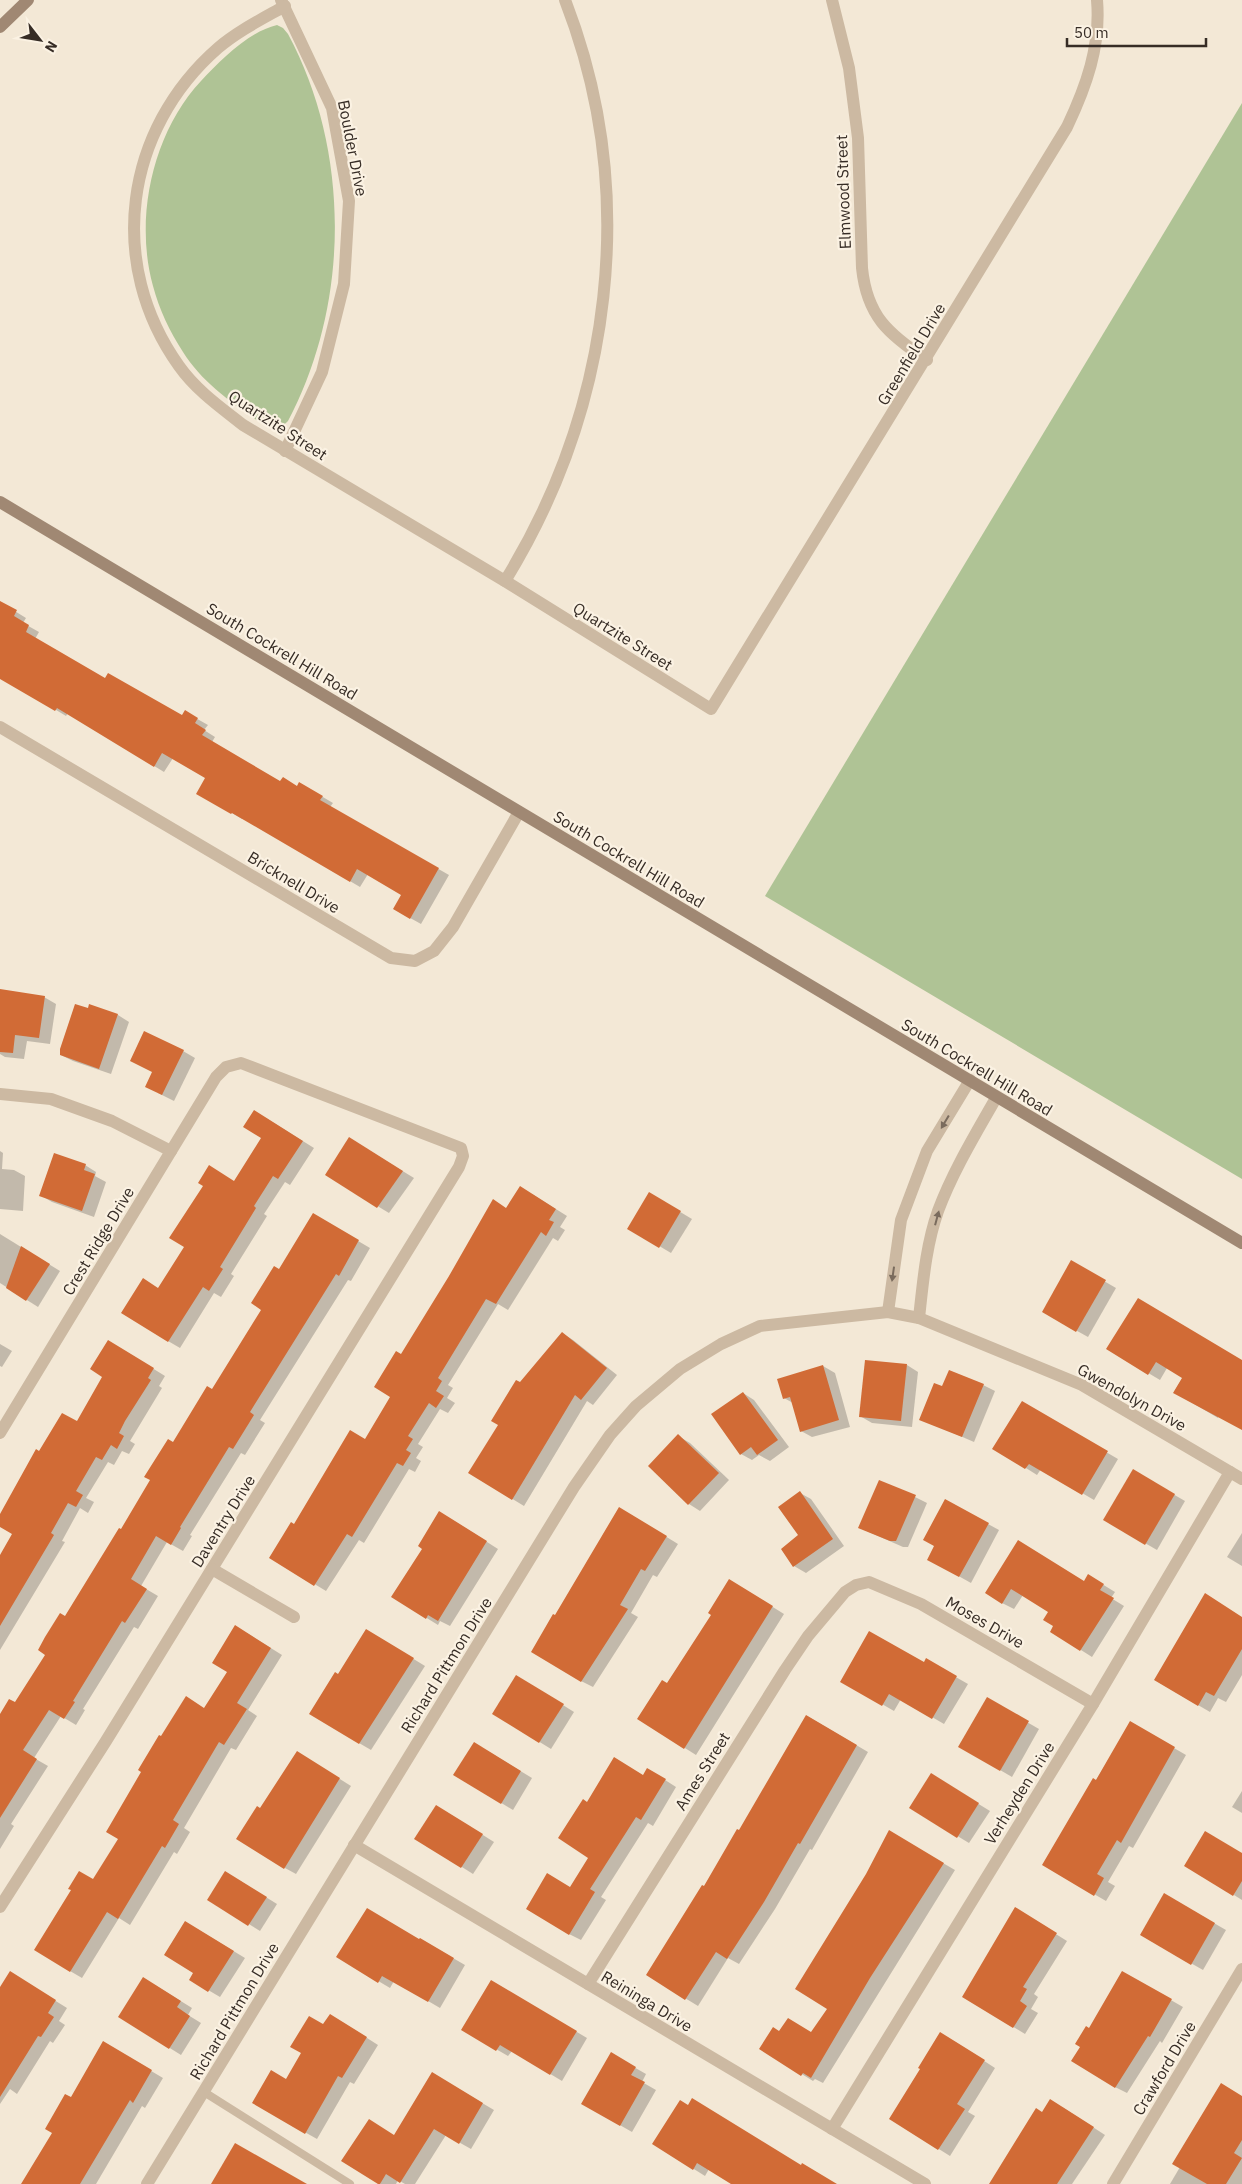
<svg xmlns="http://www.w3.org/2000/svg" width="1242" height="2184" font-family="'IBM Plex Sans',sans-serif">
  <rect width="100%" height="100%" fill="#f3e8d6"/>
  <g fill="#afc395">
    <path d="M277 25 283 28 288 34C351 151 350 304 288 421 281 428 276 429 267 427 236 406 203 384 183 352 170 332 159 309 153 286 134 218 153 132 201 81 221 60 248 32 277 25Z"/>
    <path d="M1242 103V1179L765 896Z"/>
  </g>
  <g fill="#0003">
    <path d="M5 605 26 618 23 623 39 632 35 639 105 680 182 717 185 712 208 725 204 730 215 737 212 742 281 783 297 787 299 783 333 803 330 807 449 875 421 924 394 909 403 894 368 874 360 887 243 818 242 819 198 793 207 778 173 758 164 772 68 713 66 716 0 676V609Z"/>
    <path d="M44 997 56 1004 50 1044 27 1041 24 1059 5 1057 0 1054V1002Z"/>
    <path d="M88 1009 118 1015 129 1022 111 1074 73 1061 61 1055Z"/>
    <path d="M183 1051 195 1058 174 1101 158 1093Z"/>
    <path d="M266 1118 314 1148 290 1185 285 1182 264 1214 267 1216 231 1274 234 1276 221 1297 214 1293 180 1348 168 1341 159 1289 235 1182 263 1138Z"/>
    <path d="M360 1145 414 1178 389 1213 326 1175Z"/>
    <path d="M0 1151 3 1153 2 1169 14 1170 25 1176 23 1211 0 1209Z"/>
    <path d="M85 1165 96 1172 95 1176 106 1182 94 1217 52 1202 40 1195Z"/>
    <path d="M532 1194 567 1216 560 1227 565 1230 558 1241 553 1238 508 1310 498 1304 448 1385 453 1388 447 1398 455 1403 448 1413 440 1409 418 1444 423 1447 416 1458 421 1461 415 1472 409 1469 364 1543 359 1540 326 1591 270 1557 365 1441 392 1396 401 1356 507 1209Z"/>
    <path d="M650 1194 692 1219 671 1253 629 1228Z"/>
    <path d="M314 1215 370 1248 351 1281 348 1280 260 1420 265 1423 245 1455 241 1453 190 1535 192 1536 183 1551 167 1542 141 1586 158 1596 138 1629 134 1627 83 1709 85 1710 76 1725 61 1716 34 1758 48 1766 11 1824 14 1826 0 1849V1736L47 1654 65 1617 122 1531 173 1444 212 1391 263 1309 280 1271Z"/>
    <path d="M0 1234 60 1271 38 1307 0 1283Z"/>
    <path d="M1071 1262 1116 1288 1088 1337 1043 1312Z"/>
    <path d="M562 1333 573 1340 617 1375 593 1405 587 1401 524 1506 470 1473 500 1425 521 1384Z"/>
    <path d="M0 1344 12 1351 2 1367 0 1366Z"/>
    <path d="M120 1348 165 1376 159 1386 162 1388 130 1441 135 1444 129 1454 122 1451 114 1465 108 1462 86 1498 94 1502 88 1513 80 1508 62 1541 65 1542 0 1650V1557L14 1534 0 1525V1516L40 1453 77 1423Z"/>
    <path d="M1108 1349 1242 1361V1429L1219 1415 1218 1418 1174 1392 1183 1377 1167 1368 1160 1380Z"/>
    <path d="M907 1365 918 1372 912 1427 872 1423 860 1416Z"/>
    <path d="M823 1366 835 1373 850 1427 812 1437 801 1431 793 1403 784 1398Z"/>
    <path d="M983 1385 995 1391 974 1442 921 1419 942 1388Z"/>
    <path d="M743 1393 754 1400 789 1447 770 1461 759 1455 752 1460 741 1454Z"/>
    <path d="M1022 1403 1118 1459 1094 1500 1041 1469 1037 1475 994 1448Z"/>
    <path d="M678 1436 690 1443 729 1480 700 1511 689 1504 649 1466Z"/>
    <path d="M1133 1471 1185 1501 1157 1550 1105 1520Z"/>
    <path d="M800 1493 811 1499 844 1546 806 1573 794 1566 782 1550 799 1535Z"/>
    <path d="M915 1497 927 1503 908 1547H903L860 1528Z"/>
    <path d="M631 1515 678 1544 657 1577 653 1575 631 1613 638 1617 593 1687 581 1681 556 1617Z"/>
    <path d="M451 1519 498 1549 450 1626 440 1621 438 1625 393 1597Z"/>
    <path d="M988 1524 999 1530 971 1583 928 1559Z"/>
    <path d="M1242 1533V1566L1227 1557Z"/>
    <path d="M1018 1542 1084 1583 1089 1576 1115 1592 1111 1598 1124 1606 1092 1657 1051 1631 1055 1626 1050 1612 1023 1595 1014 1609 1002 1603Z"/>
    <path d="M741 1587 784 1614 696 1755 639 1719 667 1684 713 1614Z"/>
    <path d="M1242 1617V1675L1226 1702 1218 1698 1210 1712 1155 1680Z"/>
    <path d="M247 1633 282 1655 248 1710 257 1716 236 1750 231 1748 184 1828 190 1832 177 1854 174 1852 130 1925 119 1918 82 1978 70 1971 93 1881 120 1838 161 1738 205 1709 229 1672Z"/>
    <path d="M378 1637 425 1666 371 1750 359 1743 339 1675Z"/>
    <path d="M926 1660 968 1684 944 1724 901 1699 894 1711 842 1681 924 1664Z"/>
    <path d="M528 1683 574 1712 551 1749 494 1714Z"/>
    <path d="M987 1699 1039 1729 1012 1777 959 1746Z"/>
    <path d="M807 1716 868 1752 812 1850 810 1849 775 1909 739 1964 728 1958 698 2006 647 1975 739 1832Z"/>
    <path d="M1131 1723 1186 1755 1133 1848 1129 1846 1108 1882 1115 1886 1106 1901 1044 1865Z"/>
    <path d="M486 1750 532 1778 513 1810 455 1775Z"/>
    <path d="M308 1759 351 1786 296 1874 285 1868 261 1810Z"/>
    <path d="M648 1769 676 1787 653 1826 648 1823 601 1897 606 1900 581 1940 569 1934 571 1889Z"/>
    <path d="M943 1782 990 1811 969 1843 911 1808Z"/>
    <path d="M1242 1791V1813L1232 1807Z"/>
    <path d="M448 1813 494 1842 473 1874 416 1838Z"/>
    <path d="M889 1832 955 1870 823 2083 815 2079 813 2081 761 2049 780 2033 812 2034 828 2008 867 1875Z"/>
    <path d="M1242 1854V1900L1234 1895Z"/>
    <path d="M237 1879 277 1904 260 1931 209 1899Z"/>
    <path d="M1165 1895 1226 1930 1203 1970 1141 1935Z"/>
    <path d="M1027 1916 1067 1941 1034 1994 1038 1997 1031 2009 1038 2013 1025 2034 963 1996Z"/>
    <path d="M197 1929 245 1958 220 1997 191 1980 195 1973Z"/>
    <path d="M420 1939 465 1965 440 2008 394 1981 390 1988 338 1957Z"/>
    <path d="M1122 1972 1183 2007 1162 2043 1160 2041 1127 2093 1115 2087 1082 2047Z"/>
    <path d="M22 1980 67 2008 59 2021 65 2025 53 2043 50 2041 17 2094 10 2089 0 2104V1990Z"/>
    <path d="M491 1981 587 2038 562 2081 512 2051 508 2056 463 2030Z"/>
    <path d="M155 1985 192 2008 188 2015 201 2023 181 2055 120 2017Z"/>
    <path d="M342 2022 378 2045 354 2084 350 2082 317 2139 253 2103 286 2080 324 2026Z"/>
    <path d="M952 2040 995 2068 968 2112 975 2116 950 2156 891 2119Z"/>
    <path d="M104 2043 163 2078 145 2108 142 2106 96 2184H22L54 2133Z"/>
    <path d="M611 2054 646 2074 642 2082 656 2090 632 2132 583 2104Z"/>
    <path d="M433 2074 494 2110 471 2149 446 2135 415 2184H405L398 2180 396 2184H380L395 2136Z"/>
    <path d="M1242 2097V2184H1170L1180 2167Z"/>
    <path d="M1062 2107 1105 2135 1072 2184H997L1043 2113Z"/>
    <path d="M654 2144 802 2166 835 2184H733L709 2169 705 2176Z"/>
  </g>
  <g fill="#d16b36">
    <path d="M0 601 17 610 14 616 29 625 26 632 105 678 108 673 182 715 185 710 198 718 195 723 206 730 202 735 280 781 283 777 297 786 299 782 323 796 320 800 439 868 410 919 393 909 401 895 357 869 350 882 232 813 231 814 196 794 205 778 162 753 154 767 57 708 55 711 0 679Z"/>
    <path d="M0 989 45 996 39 1038 15 1035 13 1053 0 1052Z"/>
    <path d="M75 1004 88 1008 89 1004 118 1014 99 1069 60 1055V1049Z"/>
    <path d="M144 1031 184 1050 162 1095 145 1087 152 1072 130 1061Z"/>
    <path d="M254 1110 303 1141 278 1179 273 1176 254 1206 256 1208 220 1267 223 1269 209 1291 203 1287 168 1342 121 1313 143 1278 158 1288 184 1247 169 1238 203 1186 198 1183 209 1165 234 1181 261 1138 243 1127Z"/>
    <path d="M349 1137 403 1171 377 1208 325 1175Z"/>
    <path d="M54 1153 86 1164 84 1170 95 1174 82 1211 39 1196Z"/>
    <path d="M520 1186 556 1209 549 1220 554 1222 546 1236 541 1232 496 1304 486 1299 438 1378 442 1381 436 1391 444 1396 436 1408 429 1403 408 1436 413 1439 406 1450 411 1453 403 1466 397 1463 352 1537 347 1534 314 1586 269 1558 291 1522 294 1524 350 1430 365 1439 390 1397 374 1387 396 1351 401 1354 449 1276 493 1199 506 1208Z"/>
    <path d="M649 1192 681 1211 659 1248 627 1229Z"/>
    <path d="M313 1213 359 1240 339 1276 336 1274 250 1412 254 1415 233 1449 229 1447 180 1527 181 1528 171 1545 156 1536 131 1579 147 1589 125 1623 122 1621 73 1701 75 1702 64 1719 49 1710 23 1750 37 1759 0 1818V1714L9 1699 15 1702 45 1655 38 1650 45 1637 60 1613 65 1616 119 1528 121 1529 150 1480 144 1477 168 1439 173 1442 207 1386 212 1389 261 1310 251 1303 274 1266 279 1269Z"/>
    <path d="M21 1246 50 1264 26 1301 6 1288Z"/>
    <path d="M1071 1260 1106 1280 1076 1332 1042 1312Z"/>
    <path d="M1138 1298 1242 1360V1430L1173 1393 1182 1378 1156 1362 1148 1375 1106 1349Z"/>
    <path d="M562 1332 607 1368 581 1400 575 1395 512 1500 468 1473 498 1425 491 1421 516 1380 520 1382Z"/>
    <path d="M108 1340 154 1368 148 1378 151 1380 125 1421 119 1433 124 1436 117 1449 111 1445 102 1460 96 1457 76 1491 83 1495 76 1507 68 1503 51 1533 54 1535 0 1626V1555L12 1534 0 1527V1514L36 1449 39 1451 62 1413 77 1421 102 1377 90 1369Z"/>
    <path d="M865 1360 907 1364 901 1421 859 1417Z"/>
    <path d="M823 1365 839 1420 800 1432 790 1397 783 1399 777 1379Z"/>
    <path d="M949 1370 984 1384 962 1437 919 1420 934 1383 942 1386Z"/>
    <path d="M743 1392 778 1440 757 1455 751 1447 740 1455 711 1414Z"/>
    <path d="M1022 1401 1108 1451 1082 1495 1029 1464 1025 1469 992 1449Z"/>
    <path d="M678 1434 719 1473 688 1505 648 1466Z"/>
    <path d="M1133 1469 1175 1494 1145 1545 1103 1520Z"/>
    <path d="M879 1480 916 1495 896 1541H890L858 1528Z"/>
    <path d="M800 1491 833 1539 793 1567 781 1549 798 1535 778 1507Z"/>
    <path d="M945 1499 989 1523 959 1577 927 1560 934 1546 923 1540Z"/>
    <path d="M619 1507 667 1536 645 1571 641 1569 620 1605 628 1609 581 1682 531 1652 553 1614 555 1615Z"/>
    <path d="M439 1511 487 1541 438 1621 428 1615 426 1619 391 1597 422 1549 418 1546Z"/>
    <path d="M1018 1540 1084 1581 1088 1574 1104 1584 1100 1590 1114 1598 1080 1651 1050 1632 1053 1626 1043 1620 1048 1612 1011 1589 1002 1604 985 1593Z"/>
    <path d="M729 1579 773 1606 684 1749 637 1719 662 1680 667 1683 711 1615 708 1613Z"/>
    <path d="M1205 1593 1242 1617V1649L1214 1696 1206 1692 1198 1706 1154 1680Z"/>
    <path d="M235 1625 271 1648 237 1703 247 1709 224 1745 219 1742 173 1820 179 1824 165 1848 162 1846 118 1919 107 1912 70 1972 34 1950 71 1890 68 1889 79 1871 93 1879 118 1839 106 1832 141 1772 138 1770 159 1735 161 1736 186 1696 204 1708 227 1672 212 1663Z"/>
    <path d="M366 1629 414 1658 359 1744 309 1714 335 1672 338 1674Z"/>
    <path d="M869 1631 924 1662 926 1658 957 1676 932 1719 889 1694 882 1706 840 1682Z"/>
    <path d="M516 1675 564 1704 539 1743 492 1714Z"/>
    <path d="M987 1697 1029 1721 1000 1771 958 1747Z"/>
    <path d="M806 1715 857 1745 800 1844 798 1843 764 1902 727 1959 716 1952 685 2000 646 1975 702 1885 704 1886 737 1829 739 1830Z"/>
    <path d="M1130 1721 1175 1747 1121 1843 1117 1840 1097 1874 1104 1878 1094 1896 1042 1865 1093 1778 1096 1780Z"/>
    <path d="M474 1742 521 1771 501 1804 453 1775Z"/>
    <path d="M297 1751 340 1778 284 1869 236 1839 257 1806 260 1808Z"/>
    <path d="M614 1757 643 1775 647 1768 666 1779 641 1820 636 1817 590 1889 595 1892 569 1935 526 1909 547 1873 570 1887 588 1858 558 1838 583 1799 587 1802Z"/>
    <path d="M931 1773 979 1803 957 1838 909 1808Z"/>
    <path d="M436 1805 483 1834 461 1868 414 1839Z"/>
    <path d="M889 1830 944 1863 870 1978 811 2078 803 2073 801 2076 759 2049 773 2027 779 2031 788 2018 811 2032 827 2009 795 1989 866 1874Z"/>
    <path d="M1205 1831 1242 1853V1881L1233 1896 1184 1866Z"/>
    <path d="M225 1871 267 1897 248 1926 207 1900Z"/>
    <path d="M1164 1893 1215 1923 1191 1965 1140 1935Z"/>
    <path d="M1015 1907 1057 1933 1023 1987 1027 1989 1020 2001 1027 2006 1013 2028 962 1997Z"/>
    <path d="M367 1908 419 1939 420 1938 454 1958 428 2002 382 1976 378 1983 336 1957Z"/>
    <path d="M185 1921 234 1951 208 1992 189 1980 193 1973 164 1955Z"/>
    <path d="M10 1971 56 2000 48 2013 54 2017 41 2037 38 2036 0 2097V1987Z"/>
    <path d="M1122 1971 1172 1999 1150 2037 1148 2036 1115 2088 1071 2061 1080 2047 1075 2044 1086 2026 1089 2028Z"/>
    <path d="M143 1977 181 2001 177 2007 190 2016 169 2049 118 2017Z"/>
    <path d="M491 1980 577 2031 550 2075 500 2045 496 2051 461 2030Z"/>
    <path d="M330 2014 367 2037 342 2078 338 2076 305 2134 252 2103 271 2070 286 2079 301 2053 290 2047 309 2016 323 2024Z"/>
    <path d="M940 2032 985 2060 957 2104 965 2109 938 2150 889 2119 920 2069 918 2068Z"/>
    <path d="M103 2041 152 2070 133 2103 130 2100 80 2184H21L52 2133 45 2129 65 2094 71 2097Z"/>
    <path d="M611 2052 636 2067 631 2075 645 2082 620 2126 581 2104Z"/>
    <path d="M432 2072 483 2103 459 2144 434 2129 400 2183 386 2174 380 2184H378L341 2161 369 2119 394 2135Z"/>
    <path d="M1221 2083 1242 2096V2140L1234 2153 1242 2158 1226 2184H1207L1172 2164Z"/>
    <path d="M692 2098 801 2165 802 2163 837 2184H731L697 2163 693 2170 652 2144 680 2100 688 2105Z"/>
    <path d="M1050 2099 1094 2127 1057 2184H989L1036 2108 1042 2112Z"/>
    <path d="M235 2143 307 2184H211Z"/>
  </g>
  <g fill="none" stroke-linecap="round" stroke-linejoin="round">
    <path stroke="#ccb9a2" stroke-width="8" d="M204 2092 350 2184"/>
    <g stroke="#ccb9a2" stroke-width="12">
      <path d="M281 0 332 108 349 201 344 284 322 372 285 451"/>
      <path d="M832 0 849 68 858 138 862 268C867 316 888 334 927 360"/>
      <path d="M285 6C262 19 238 31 218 48 124 130 106 264 179 366 196 390 220 407 243 425L505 581 711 709 1067 127C1086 87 1101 46 1097 0"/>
      <path d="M505 581C612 407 640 193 565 0"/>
      <path d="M0 727 391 958 415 961 434 951 453 927 519 812"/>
      <path d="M0 1094 51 1099 112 1121 171 1151"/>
      <path d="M888 1312 901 1220 927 1151 970 1080"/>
      <path d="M919 1318C923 1282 926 1245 938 1211 953 1171 975 1135 996 1098"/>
      <path d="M0 1433 216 1077 226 1067 241 1063 461 1148 463 1156 459 1167 106 1741 0 1907"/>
      <path d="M212 1569 294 1617"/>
      <path d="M354 1845 925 2184"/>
      <path d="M588 1984 785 1670 808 1636 845 1592 856 1585 869 1582 921 1604 1093 1704"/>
      <path d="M832 2129 1093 1704 1230 1472"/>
      <path d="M147 2184 574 1487 610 1435 636 1406 680 1369 721 1344 760 1326 888 1312 919 1318 1082 1385 1242 1479"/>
      <path d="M1113 2184 1242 1969"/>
    </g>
    <g stroke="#a08873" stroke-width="12">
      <path d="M0 27 28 0"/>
      <path d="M0 502 1242 1243"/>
    </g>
  </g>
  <defs><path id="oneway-solid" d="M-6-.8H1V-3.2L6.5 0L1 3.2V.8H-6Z" transform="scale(1.25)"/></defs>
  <g fill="#7a6b5d">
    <use href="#oneway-solid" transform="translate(945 1122) rotate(121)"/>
    <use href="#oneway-solid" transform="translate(937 1218) rotate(-75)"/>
    <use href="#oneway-solid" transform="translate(893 1274) rotate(98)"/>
  </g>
  <g text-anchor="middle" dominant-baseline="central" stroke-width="4.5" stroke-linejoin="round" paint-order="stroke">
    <g font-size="16" fill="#362c25" stroke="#fbf2e3">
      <text transform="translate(353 148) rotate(79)">Boulder Drive</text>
      <text transform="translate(843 192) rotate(-92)">Elmwood Street</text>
      <text transform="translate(911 354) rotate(-59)">Greenfield Drive</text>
      <text transform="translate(278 425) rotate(33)">Quartzite Street</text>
      <text transform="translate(623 636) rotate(32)">Quartzite Street</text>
      <text transform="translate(282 651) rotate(31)">South Cockrell Hill Road</text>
      <text transform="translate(629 859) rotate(31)">South Cockrell Hill Road</text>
      <text transform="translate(294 882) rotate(31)">Bricknell Drive</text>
      <text transform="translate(977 1067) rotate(31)">South Cockrell Hill Road</text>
      <text transform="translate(98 1241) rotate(-59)">Crest Ridge Drive</text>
      <text transform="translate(1132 1397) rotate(29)">Gwendolyn Drive</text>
      <text transform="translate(223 1521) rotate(-58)">Daventry Drive</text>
      <text transform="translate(985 1622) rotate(30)">Moses Drive</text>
      <text transform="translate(446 1665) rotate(-58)">Richard Pittmon Drive</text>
      <text transform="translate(702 1771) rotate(-58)">Ames Street</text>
      <text transform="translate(1019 1793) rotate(-58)">Verheyden Drive</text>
      <text transform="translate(647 2001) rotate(31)">Reininga Drive</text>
      <text transform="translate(234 2011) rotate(-59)">Richard Pittmon Drive</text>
      <text transform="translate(1164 2068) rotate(-59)">Crawford Drive</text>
    </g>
  </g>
  <g transform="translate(40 40) rotate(121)" stroke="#fbf2e3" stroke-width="4" paint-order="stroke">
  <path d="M0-4L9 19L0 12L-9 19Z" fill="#362c25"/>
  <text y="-8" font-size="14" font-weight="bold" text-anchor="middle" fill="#362c25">N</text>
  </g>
  <path d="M1067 38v8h139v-8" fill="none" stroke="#362c25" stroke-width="2.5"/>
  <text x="1074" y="38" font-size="15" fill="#362c25" stroke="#fbf2e3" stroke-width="4" paint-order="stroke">50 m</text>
</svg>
